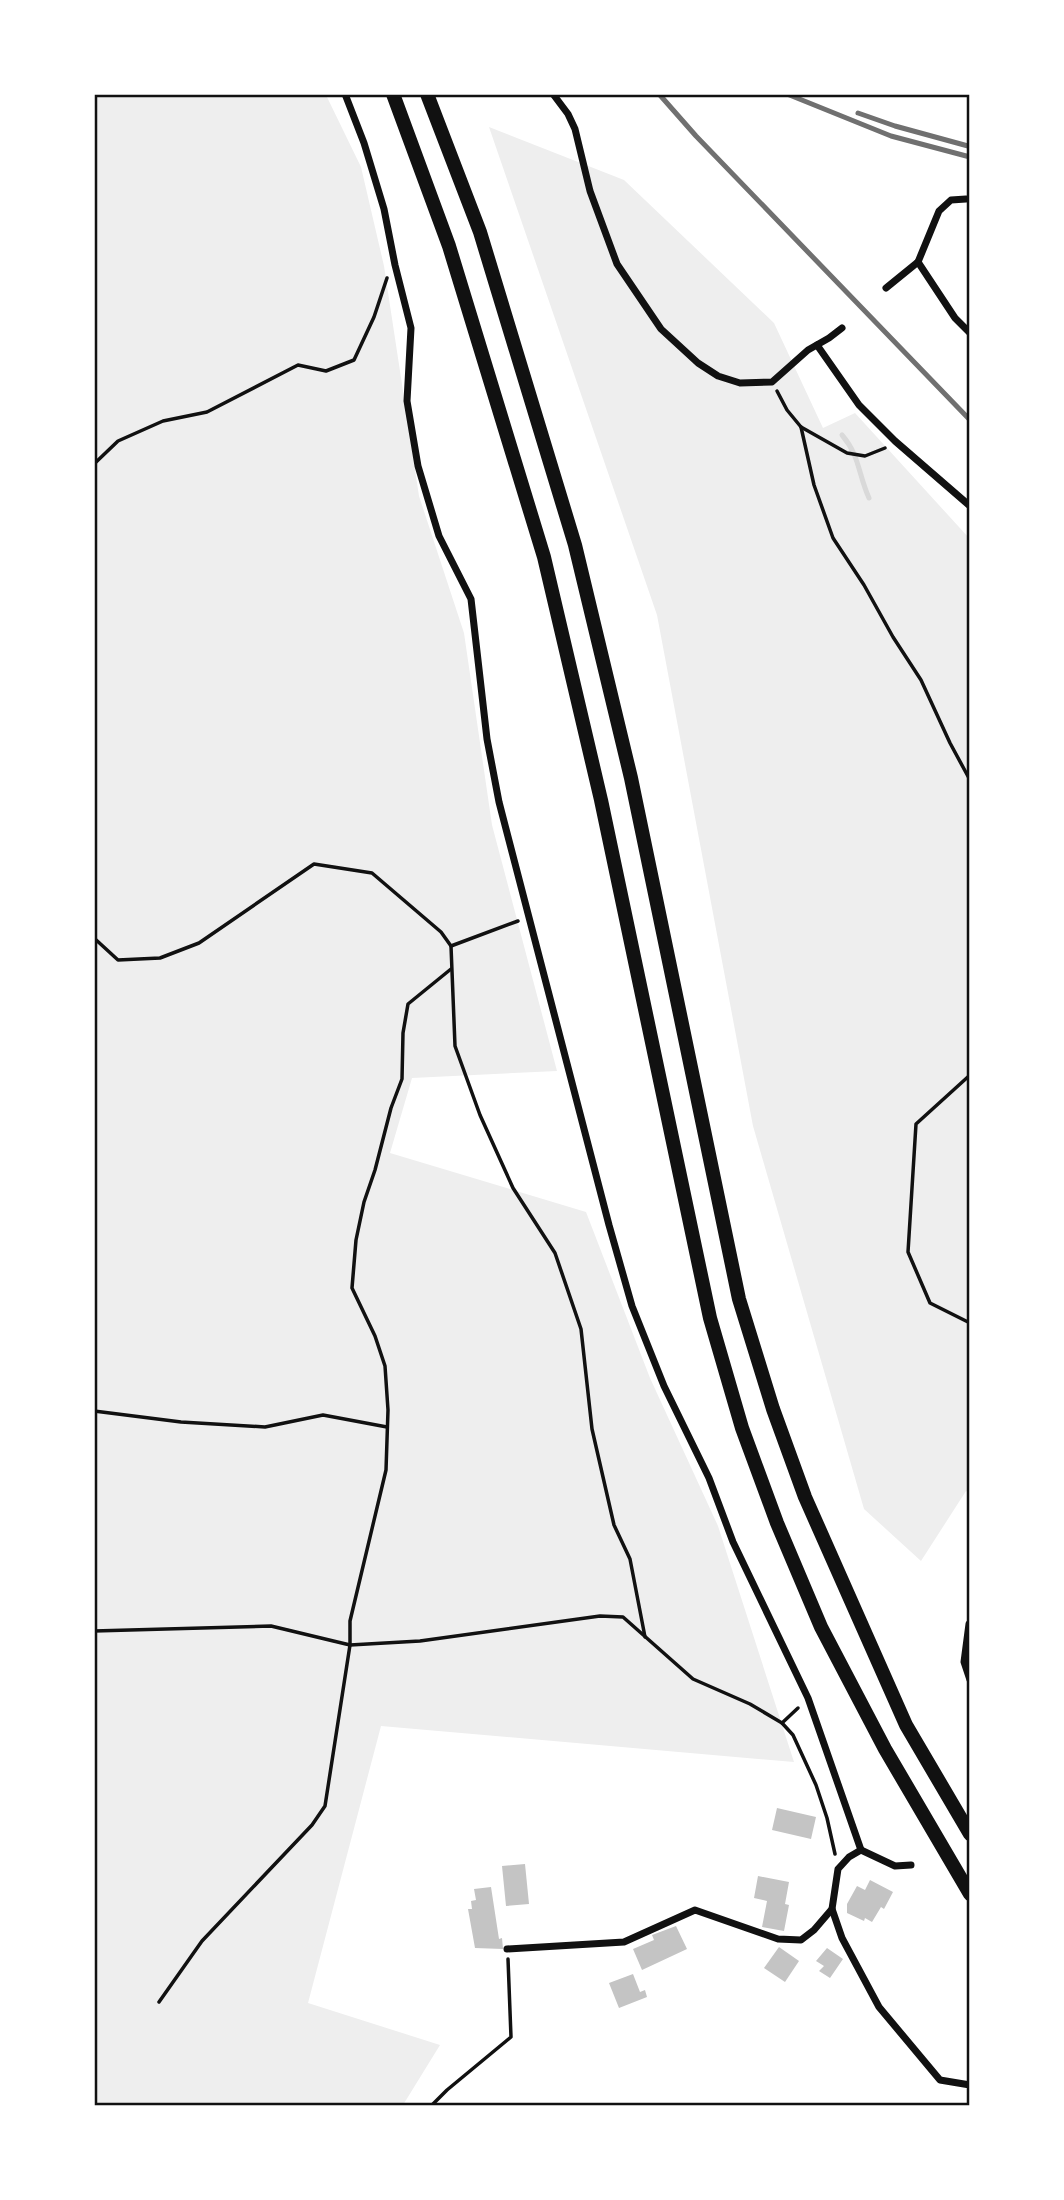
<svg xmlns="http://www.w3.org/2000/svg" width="1064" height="2200" font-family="Roboto,sans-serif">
  <rect width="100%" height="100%" fill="#fff"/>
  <g fill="#eee">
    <path d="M94 95H326L361 167 384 266 419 496 464 633 492 825 557 1071 412 1078 390 1153 586 1212 650 1378 718 1526 794 1762 381 1726 308 2003 440 2045 403 2105H95Z"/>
    <path d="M489 127 624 180 774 323 823 428 855 413 969 538 970 1493 966 1491 921 1561 864 1509 753 1126 657 615Z"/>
  </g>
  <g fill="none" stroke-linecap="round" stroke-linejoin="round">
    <path stroke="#d9d9d9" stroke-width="5" d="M842 435C860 456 858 474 869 498"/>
  </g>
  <g fill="#c4c4c4">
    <path d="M777 1808 816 1817 811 1839 772 1830Z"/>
    <path d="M525 1864 529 1904 506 1906 502 1866Z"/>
    <path d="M758 1876 789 1882 785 1904 789 1905 784 1931 762 1927 767 1901 754 1898Z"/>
    <path d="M870 1880 893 1892 884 1909 881 1907 872 1922 865 1918 864 1921 847 1913V1904L857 1886 865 1890Z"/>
    <path d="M491 1887 499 1939 502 1938 503 1949 475 1948 468 1909H472L471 1901 476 1900 474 1889Z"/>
    <path d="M676 1926 687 1949 642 1970 633 1949 654 1940 652 1935Z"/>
    <path d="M779 1947 799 1961 785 1982 764 1968Z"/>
    <path d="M827 1948 843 1959 830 1978 819 1971 824 1966 816 1961Z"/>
    <path d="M633 1974 640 1992 645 1990 647 1997 619 2008 609 1983Z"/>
  </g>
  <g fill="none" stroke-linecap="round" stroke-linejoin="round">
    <g stroke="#111" stroke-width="3.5">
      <path d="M777 391 787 410 801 427 847 453 865 456 885 448"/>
      <path d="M801 427 814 485 833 538 864 585 893 637 921 680 950 743 970 780"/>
      <path d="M94 464 118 441 163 421 207 412 298 365 326 371 354 360 374 317 387 278"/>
      <path d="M94 938 118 960 160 958 199 943 314 864 372 873 441 932 451 946 455 1046 480 1115 513 1188 555 1253 581 1329 592 1429 614 1525 630 1559 645 1637"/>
      <path d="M451 946 518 921"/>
      <path d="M970 1075 916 1124 908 1252 930 1303 970 1323"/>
      <path d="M94 1411 181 1422 265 1427 323 1415 387 1427"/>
      <path d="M969 1615 970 1564"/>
      <path d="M94 1631 271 1626 350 1645 420 1641 600 1616 623 1617 693 1679 750 1704 782 1723 793 1735 816 1785 827 1818 835 1854"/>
      <path d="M782 1723 798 1708"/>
      <path d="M159 2002 202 1941 312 1825 325 1806 350 1645V1621L386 1470 388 1410 385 1366 375 1336 352 1288 356 1240 364 1202 375 1170 391 1108 402 1079 403 1033 408 1004 451 969"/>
      <path d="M431 2106 447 2090 511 2037 508 1959"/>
    </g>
    <g stroke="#111" stroke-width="7">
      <path d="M345 94 364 143 384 209 395 265 411 328 407 401 418 466 439 536 471 599 487 739 499 802 609 1225 632 1306 664 1386 709 1478 733 1542 808 1698 861 1850"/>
      <path d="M553 94 568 114 575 129 590 191 617 264 661 329 698 363 718 376 740 383 772 382 808 350 829 338 842 328"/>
      <path d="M918 262 955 318 970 333"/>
      <path d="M886 288 918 262 939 211 951 200 966 199"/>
      <path d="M817 345 859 405 895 441 970 506"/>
      <path d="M969 1624 964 1662 970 1680"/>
      <path d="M832 1909 842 1938 879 2007 940 2080 970 2085"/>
      <path d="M507 1949 624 1942 695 1910 778 1939 801 1940 814 1930 832 1909 838 1869 849 1857 861 1850 895 1866 911 1865"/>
    </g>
    <g stroke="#111" stroke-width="14">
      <path d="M393 94 449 246 544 557 601 800 710 1318 742 1428 777 1523 821 1627 885 1749 970 1894"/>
      <path d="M427 94 480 232 575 545 631 778 739 1299 773 1409 805 1497 906 1725 970 1834"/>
    </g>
    <g stroke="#707070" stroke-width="5">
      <path d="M659 94 696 136 970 420"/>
      <path d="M787 94 891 136 970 157"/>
      <path d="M858 113 895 126 968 146"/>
    </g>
  </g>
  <rect width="1064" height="2200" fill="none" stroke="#ffffff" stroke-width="192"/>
  <rect x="96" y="96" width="872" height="2008" fill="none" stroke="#111" stroke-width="2.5"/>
</svg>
